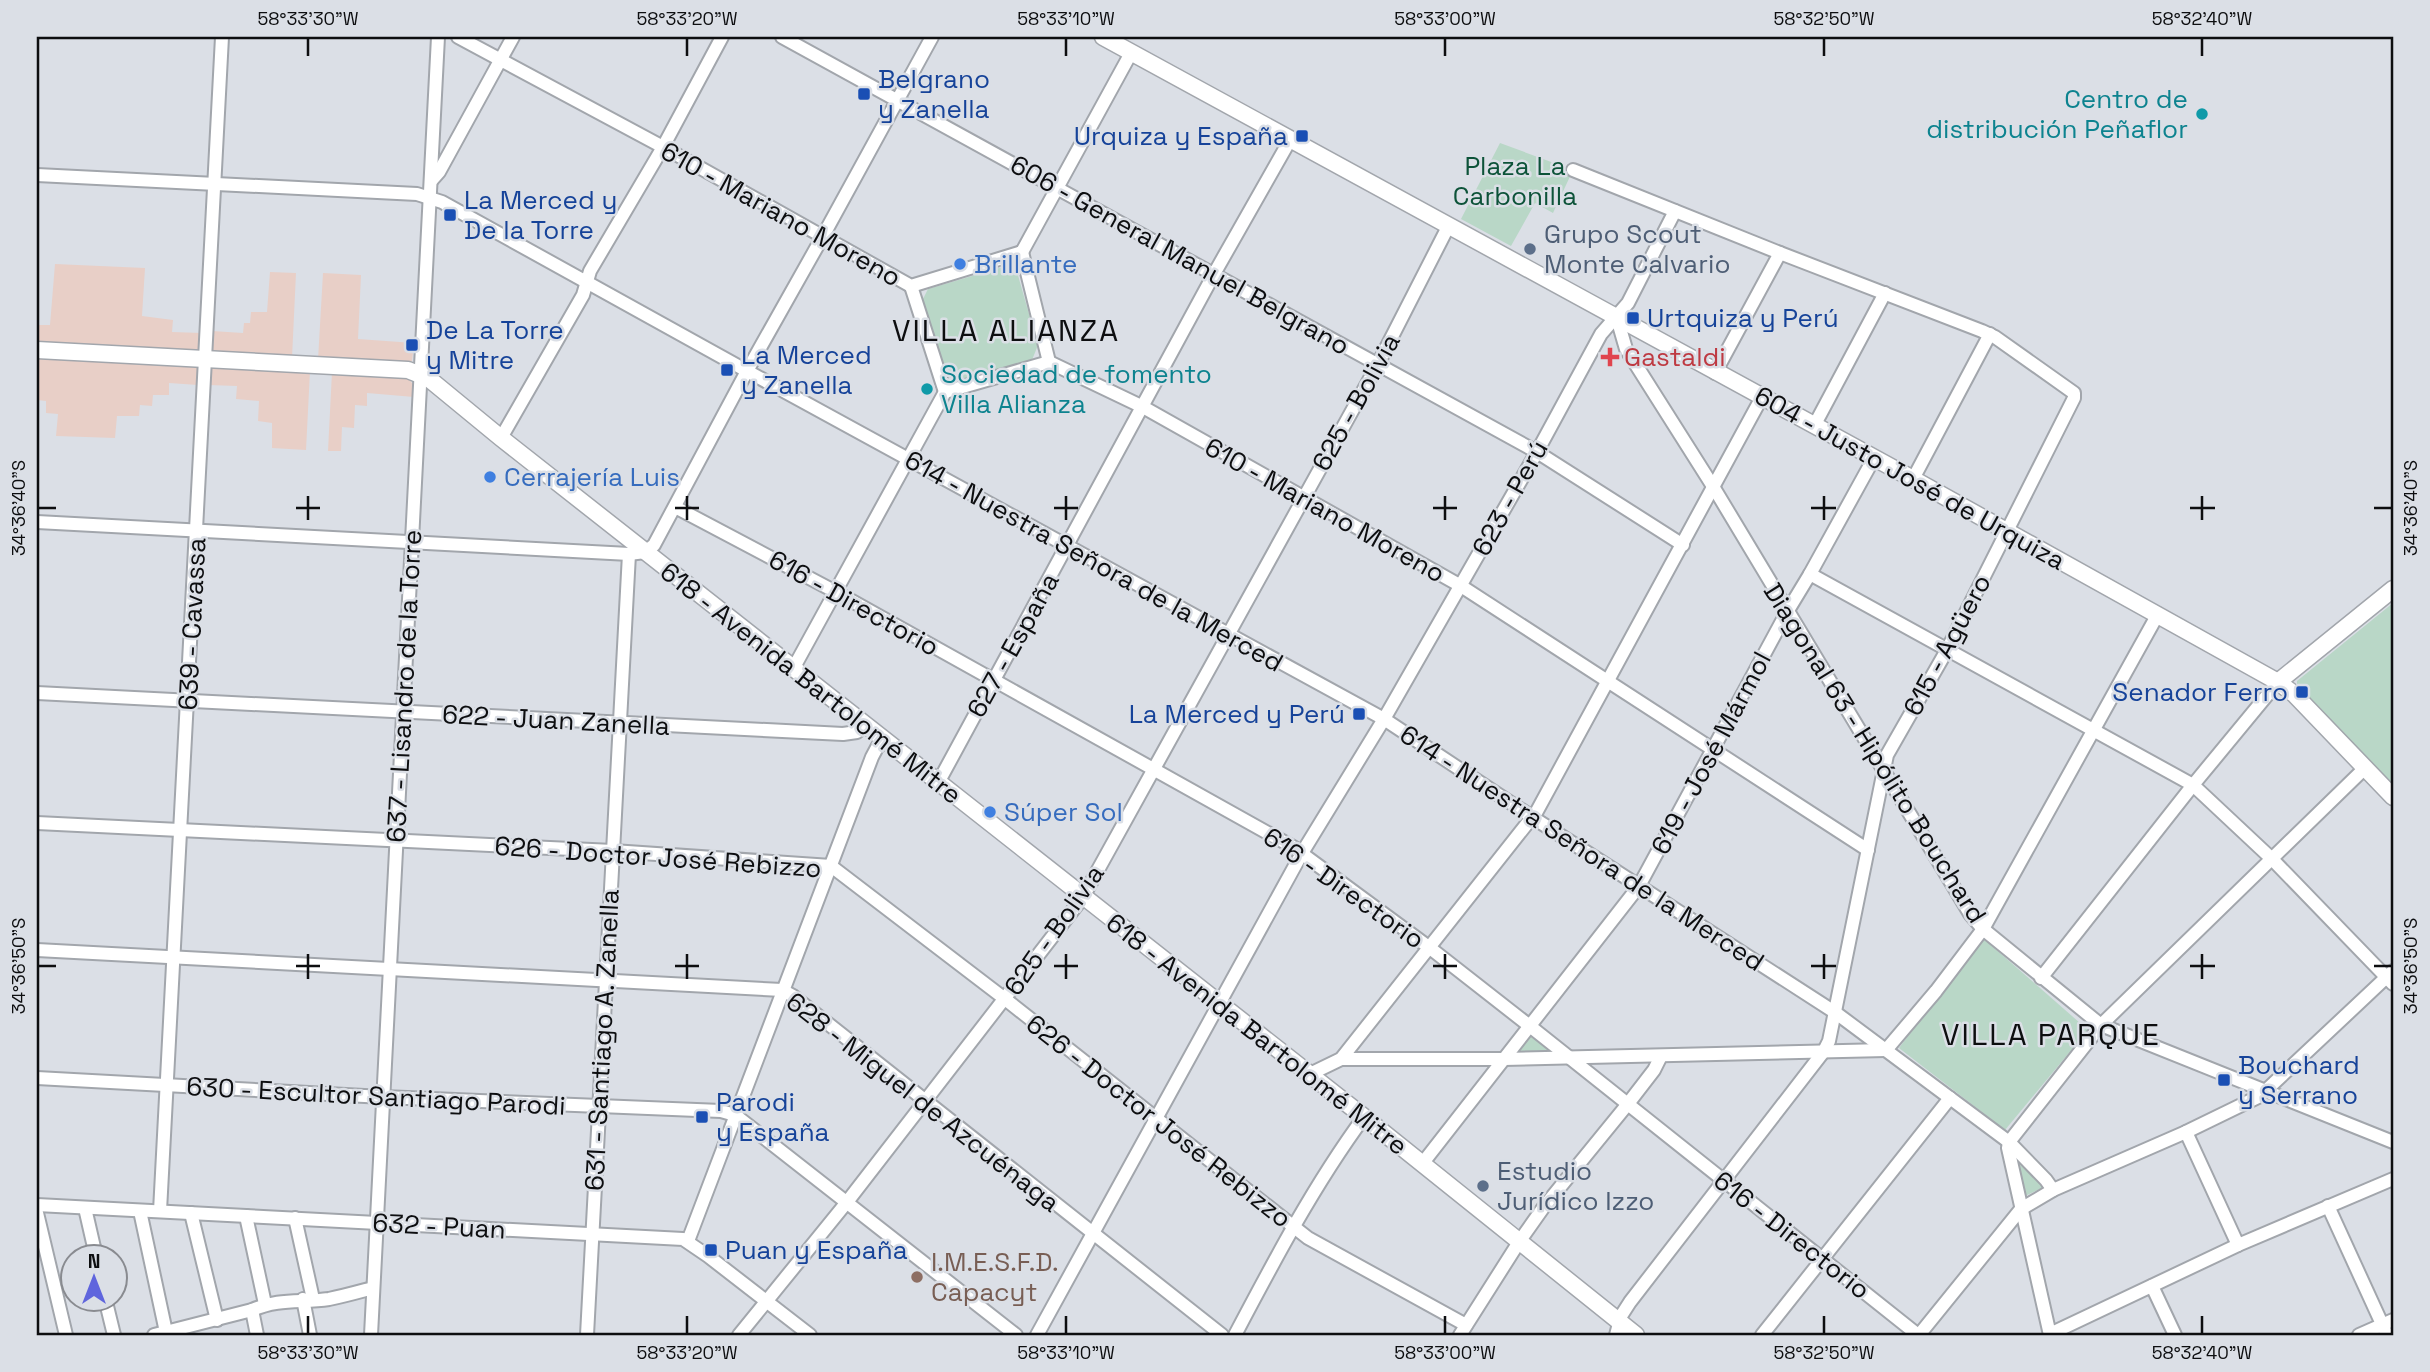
<svg xmlns="http://www.w3.org/2000/svg" width="2430" height="1372" font-family="'Space Grotesk',sans-serif">
  <rect width="100%" height="100%" fill="#dbdfe6"/>
  <g fill="#e8cfc7">
    <path d="M55 264 145 268 142 316 173 320 172 332 202 333 199 350 37 342V325H50Z"/>
    <path d="M270 272 296 273 292 358 213 353 211 350 212 331 243 333 244 323H250L251 312H267Z"/>
    <path d="M323 273 361 275 358 339 414 343 412 361 409 363 318 360Z"/>
    <path d="M37 354 194 363 199 368 198 385 169 383V395H153L152 406 140 405 139 416H117L115 438 56 436 58 414 46 413V401L37 400Z"/>
    <path d="M214 366 310 371 306 450 272 448V423L258 421 259 401 236 399 237 386 208 385 210 368Z"/>
    <path d="M332 372 409 379 414 386V397L367 393V406L355 405 354 428 342 427 341 451H328Z"/>
  </g>
  <g fill="#b9d7c7">
    <path d="M1500 143 1573 170 1553 213 1535 203 1511 246 1461 219Z"/>
    <path d="M1006 266 1017 272 1038 345 1032 360 963 382 944 376 922 301 928 289Z"/>
    <path d="M2393 603V785L2297 687V681Z"/>
    <path d="M1985 940 2088 1030 2005 1130 1899 1048 1977 942Z"/>
    <path d="M1533 1035 1555 1053 1516 1054Z"/>
    <path d="M2014 1159 2044 1187 2023 1197Z"/>
  </g>
  <g fill="none" stroke-linecap="round" stroke-linejoin="round">
    <g stroke="#a2a6ac" stroke-width="16">
      <g id="minor">
        <path d="M458 37 663 147 911 286 1022 252"/>
        <path d="M782 37 1537 452 1683 545"/>
        <path d="M1573 170 1780 253 1982 331 1995 337 2074 393V398L1947 650 1887 755 1829 1041 1824 1051 1630 1302 1621 1316 1616 1335"/>
        <path d="M37 175 417 194 442 202 747 371 1384 719 1532 817 1836 1013 2009 1142 2046 1180 2053 1190"/>
        <path d="M431 181 439 172 513 37"/>
        <path d="M1022 252 1131 53"/>
        <path d="M1022 252 1049 362"/>
        <path d="M911 286 945 392"/>
        <path d="M1617 318 1626 349 1714 488 1970 914 1983 929 2101 1025 2393 1142"/>
        <path d="M1049 362 1143 407 1461 586 1868 850"/>
        <path d="M1715 373 1780 253"/>
        <path d="M1814 426 1885 293"/>
        <path d="M501 438 583 295 590 271 663 147 722 37"/>
        <path d="M1913 479 1990 334"/>
        <path d="M675 507 834 591 1293 847 1430 948 1531 1027 1918 1335"/>
        <path d="M37 522 629 554 645 552 654 545 747 371 823 236 932 37"/>
        <path d="M1810 574 2193 785 2272 859 2393 984"/>
        <path d="M793 669 945 392 1049 362"/>
        <path d="M37 693 843 734 857 732 863 725"/>
        <path d="M938 783 1214 274 1290 140"/>
        <path d="M37 823 613 851 831 866 1005 999 1308 1238 1466 1325"/>
        <path d="M37 950 782 990 793 996 1222 1335"/>
        <path d="M2041 978 2193 785 2278 682"/>
        <path d="M1341 1059H1504L1886 1050 1936 991 1983 929 2158 614"/>
        <path d="M1308 1075 1341 1059 1537 811 1762 397"/>
        <path d="M37 1078 383 1097 721 1111 735 1115 1016 1335"/>
        <path d="M2186 1132 2238 1245"/>
        <path d="M1422 1164 1639 886 1787 612 1810 574 1874 458"/>
        <path d="M37 1205 683 1239 708 1256 810 1335"/>
        <path d="M2328 1206 2387 1335"/>
        <path d="M85 1208 96 1256"/>
        <path d="M140 1211 166 1332"/>
        <path d="M160 1211 222 37"/>
        <path d="M37 1213 66 1335"/>
        <path d="M191 1213 217 1320"/>
        <path d="M246 1216 265 1304"/>
        <path d="M295 1218 313 1299"/>
        <path d="M688 1241 872 757 881 740"/>
        <path d="M2152 1286 2175 1335"/>
        <path d="M105 1298 114 1335"/>
        <path d="M303 1299 310 1335"/>
        <path d="M252 1310 257 1335"/>
        <path d="M2050 1334 2238 1245 2393 1179"/>
        <path d="M154 1335 252 1310C279 1298 301 1303 329 1299 344 1296 358 1292 373 1288"/>
        <path d="M371 1335 438 37"/>
        <path d="M587 1335 629 554"/>
        <path d="M739 1335 847 1202 1083 897 1378 364 1448 227"/>
        <path d="M1037 1335 1302 853 1384 719 1537 452 1601 334 1628 303 1675 211"/>
        <path d="M1235 1335C1274 1261 1314 1185 1364 1117"/>
        <path d="M1460 1335 1519 1242 1543 1208 1627 1105 1654 1070 1661 1056"/>
        <path d="M1762 1335 1950 1098"/>
        <path d="M1919 1335 2021 1209 2053 1190 2186 1132 2260 1096 2393 971"/>
        <path d="M2050 1335 2008 1148 2009 1142 2101 1025 2365 768"/>
        <path d="M2359 1335 2393 1320"/>
      </g>
    </g>
    <g stroke="#a2a6ac" stroke-width="19">
      <g id="major">
        <path d="M1103 37 1913 479 2278 682 2294 694 2393 797"/>
        <path d="M37 350 408 370 428 378 501 438 1364 1117 1636 1335"/>
        <path d="M2278 682 2393 589"/>
      </g>
    </g>
    <use href="#minor" stroke="#fff" stroke-width="12"/>
    <use href="#major" stroke="#fff" stroke-width="16"/>
  </g>
  <path fill="none" stroke="#0d0e10" stroke-width="2.5" d="M308 38V56M687 38V56M1066 38V56M1445 38V56M1824 38V56M2202 38V56M308 496V520M687 496V520M1066 496V520M1445 496V520M1824 496V520M2202 496V520M38 508H56M296 508H320M675 508H699M1054 508H1078M1433 508H1457M1811 508H1836M2190 508H2215M2374 508H2392M308 954V979M687 954V979M1066 954V979M1445 954V979M1824 954V979M2202 954V979M38 966H56M296 966H320M675 966H699M1054 966H1078M1433 966H1457M1811 966H1836M2190 966H2215M2374 966H2392M308 1316V1334M687 1316V1334M1066 1316V1334M1445 1316V1334M1824 1316V1334M2202 1316V1334"/>
  <g fill="#1a4fb4" stroke="#dbdfe6" stroke-width="2.5">
    <rect x="857" y="87" width="14" height="14" rx="3.5"/>
    <rect x="1295" y="129" width="14" height="14" rx="3.5"/>
    <rect x="443" y="208" width="14" height="14" rx="3.5"/>
    <rect x="1626" y="311" width="14" height="14" rx="3.5"/>
    <rect x="405" y="338" width="14" height="14" rx="3.5"/>
    <rect x="720" y="363" width="14" height="14" rx="3.5"/>
    <rect x="2295" y="685" width="14" height="14" rx="3.5"/>
    <rect x="1352" y="707" width="14" height="14" rx="3.5"/>
    <rect x="2217" y="1073" width="14" height="14" rx="3.5"/>
    <rect x="695" y="1110" width="14" height="14" rx="3.5"/>
    <rect x="704" y="1243" width="14" height="14" rx="3.5"/>
  </g>
  <g fill="#0f9aa8" stroke="#dbdfe6" stroke-width="2.5">
    <circle cx="2202" cy="114" r="7"/>
    <circle cx="927" cy="389" r="7"/>
  </g>
  <g fill="#5c6f8a" stroke="#dbdfe6" stroke-width="2.5">
    <circle cx="1530" cy="249" r="7"/>
    <circle cx="1483" cy="1186" r="7"/>
  </g>
  <g fill="#3f7fe0" stroke="#dbdfe6" stroke-width="2.5">
    <circle cx="960" cy="264" r="7"/>
    <circle cx="490" cy="477" r="7"/>
    <circle cx="990" cy="812" r="7"/>
  </g>
  <path fill="#e0444e" stroke="#dbdfe6" stroke-width="2.5" d="M1606.5 346.5h7v7h7v7h-7v7h-7v-7h-7v-7h7z"/>
  <circle fill="#8d6e63" stroke="#dbdfe6" stroke-width="2.5" cx="917" cy="1277" r="7"/>
  <g text-anchor="middle" dominant-baseline="central" stroke-width="5" stroke-linejoin="round" paint-order="stroke">
    <g font-size="26" fill="#164399" stroke="#dbdfe6" text-anchor="start">
      <text x="878" y="79">Belgrano<tspan x="878" dy="30">y Zanella</tspan></text>
      <text x="1288" y="136" text-anchor="end">Urquiza y España</text>
      <text x="464" y="200">La Merced y<tspan x="464" dy="30">De la Torre</tspan></text>
      <text x="1647" y="318">Urtquiza y Perú</text>
      <text x="426" y="330">De La Torre<tspan x="426" dy="30">y Mitre</tspan></text>
      <text x="741" y="355">La Merced<tspan x="741" dy="30">y Zanella</tspan></text>
      <text x="2288" y="692" text-anchor="end">Senador Ferro</text>
      <text x="1345" y="714" text-anchor="end">La Merced y Perú</text>
      <text x="2238" y="1065">Bouchard<tspan x="2238" dy="30">y Serrano</tspan></text>
      <text x="716" y="1102">Parodi<tspan x="716" dy="30">y España</tspan></text>
      <text x="725" y="1250">Puan y España</text>
    </g>
    <g font-size="26" fill="#0d838f" stroke="#dbdfe6" text-anchor="end">
      <text x="2188" y="99">Centro de<tspan x="2188" dy="30">distribución Peñaflor</tspan></text>
      <text x="941" y="374" text-anchor="start">Sociedad de fomento<tspan x="941" dy="30">Villa Alianza</tspan></text>
    </g>
    <g font-size="26" fill="#0d5339" stroke="#dbdfe6">
      <text x="1515" y="166">Plaza La<tspan x="1515" dy="30">Carbonilla</tspan></text>
    </g>
    <g font-size="26" fill="#0d0e10" stroke="#dbdfe6">
      <text transform="translate(781 214) rotate(29)">610 - Mariano Moreno</text>
      <text transform="translate(1180 255) rotate(29)">606 - General Manuel Belgrano</text>
      <text transform="translate(1356 402) rotate(-61)">625 - Bolivia</text>
      <text transform="translate(1910 478) rotate(29)">604 - Justo José de Urquiza</text>
      <text transform="translate(1510 498) rotate(-61)">623 - Perú</text>
      <text transform="translate(1325 510) rotate(29)">610 - Mariano Moreno</text>
      <text transform="translate(1094 561) rotate(29)">614 - Nuestra Señora de la Merced</text>
      <text transform="translate(854 603) rotate(29)">616 - Directorio</text>
      <text transform="translate(192 624) rotate(-87)">639 - Cavassa</text>
      <text transform="translate(1013 645) rotate(-61)">627 - España</text>
      <text transform="translate(1947 645) rotate(-62)">615 - Agüero</text>
      <text transform="translate(811 683) rotate(38)">618 - Avenida Bartolomé Mitre</text>
      <text transform="translate(404 686) rotate(-87)">637 - Lisandro de la Torre</text>
      <text transform="translate(556 720) rotate(3)">622 - Juan Zanella</text>
      <text transform="translate(1711 753) rotate(-62)">619 - José Mármol</text>
      <text transform="translate(1875 753) rotate(58)">Diagonal 63 - Hipólito Bouchard</text>
      <text transform="translate(1582 848) rotate(33)">614 - Nuestra Señora de la Merced</text>
      <text transform="translate(658 857) rotate(4)">626 - Doctor José Rebizzo</text>
      <text transform="translate(1344 888) rotate(35)">616 - Directorio</text>
      <text transform="translate(1054 930) rotate(-55)">625 - Bolivia</text>
      <text transform="translate(1257 1034) rotate(38)">618 - Avenida Bartolomé Mitre</text>
      <text transform="translate(602 1040) rotate(-87)">631 - Santiago A. Zanella</text>
      <text transform="translate(376 1096) rotate(3)">630 - Escultor Santiago Parodi</text>
      <text transform="translate(923 1102) rotate(38)">628 - Miguel de Azcuénaga</text>
      <text transform="translate(1159 1121) rotate(38)">626 - Doctor José Rebizzo</text>
      <text transform="translate(439 1226) rotate(3)">632 - Puan</text>
      <text transform="translate(1792 1235) rotate(38)">616 - Directorio</text>
    </g>
    <g font-size="26" fill="#4e5e75" stroke="#dbdfe6" text-anchor="start">
      <text x="1544" y="234">Grupo Scout<tspan x="1544" dy="30">Monte Calvario</tspan></text>
      <text x="1497" y="1171">Estudio<tspan x="1497" dy="30">Jurídico Izzo</tspan></text>
    </g>
    <g font-size="26" fill="#366cbe" stroke="#dbdfe6" text-anchor="start">
      <text x="974" y="264">Brillante</text>
      <text x="504" y="477">Cerrajería Luis</text>
      <text x="1004" y="812">Súper Sol</text>
    </g>
    <g font-size="26" fill="#be3a42" stroke="#dbdfe6" text-anchor="start">
      <text x="1624" y="357">Gastaldi</text>
    </g>
    <g font-size="26" fill="#785e54" stroke="#dbdfe6" text-anchor="start">
      <text x="931" y="1262">I.M.E.S.F.D.<tspan x="931" dy="30">Capacyt</tspan></text>
    </g>
    <g font-size="30" letter-spacing="2" fill="#0d0e10" stroke="#dbdfe6">
      <text x="1006" y="330">VILLA ALIANZA</text>
      <text x="2051" y="1034">VILLA PARQUE</text>
    </g>
  </g>
  <rect width="2430" height="1372" fill="none" stroke="#dbdfe6" stroke-width="77"/>
  <g transform="translate(94 1278)"><circle r="33" fill="#dbdfe6" stroke="#898b90" stroke-width="2"/>
  <path d="M0-5L12 26L0 18L-12 26Z" fill="#5f65dd"/>
  <text y="-10" font-size="19" font-weight="bold" text-anchor="middle" fill="#0d0e10">N</text>
  </g>
  <rect x="38" y="38" width="2354" height="1296" fill="none" stroke="#0d0e10" stroke-width="2.5"/>
  <g font-size="18" text-anchor="middle" fill="#0d0e10">
    <text x="308" y="25">58°33'30"W</text>
    <text x="687" y="25">58°33'20"W</text>
    <text x="1066" y="25">58°33'10"W</text>
    <text x="1445" y="25">58°33'00"W</text>
    <text x="1824" y="25">58°32'50"W</text>
    <text x="2202" y="25">58°32'40"W</text>
    <text transform="translate(19 508) rotate(-90)" y="6">34°36'40"S</text>
    <text transform="translate(2411 508) rotate(-90)" y="6">34°36'40"S</text>
    <text transform="translate(19 966) rotate(-90)" y="6">34°36'50"S</text>
    <text transform="translate(2411 966) rotate(-90)" y="6">34°36'50"S</text>
    <text x="308" y="1359">58°33'30"W</text>
    <text x="687" y="1359">58°33'20"W</text>
    <text x="1066" y="1359">58°33'10"W</text>
    <text x="1445" y="1359">58°33'00"W</text>
    <text x="1824" y="1359">58°32'50"W</text>
    <text x="2202" y="1359">58°32'40"W</text>
  </g>
</svg>
